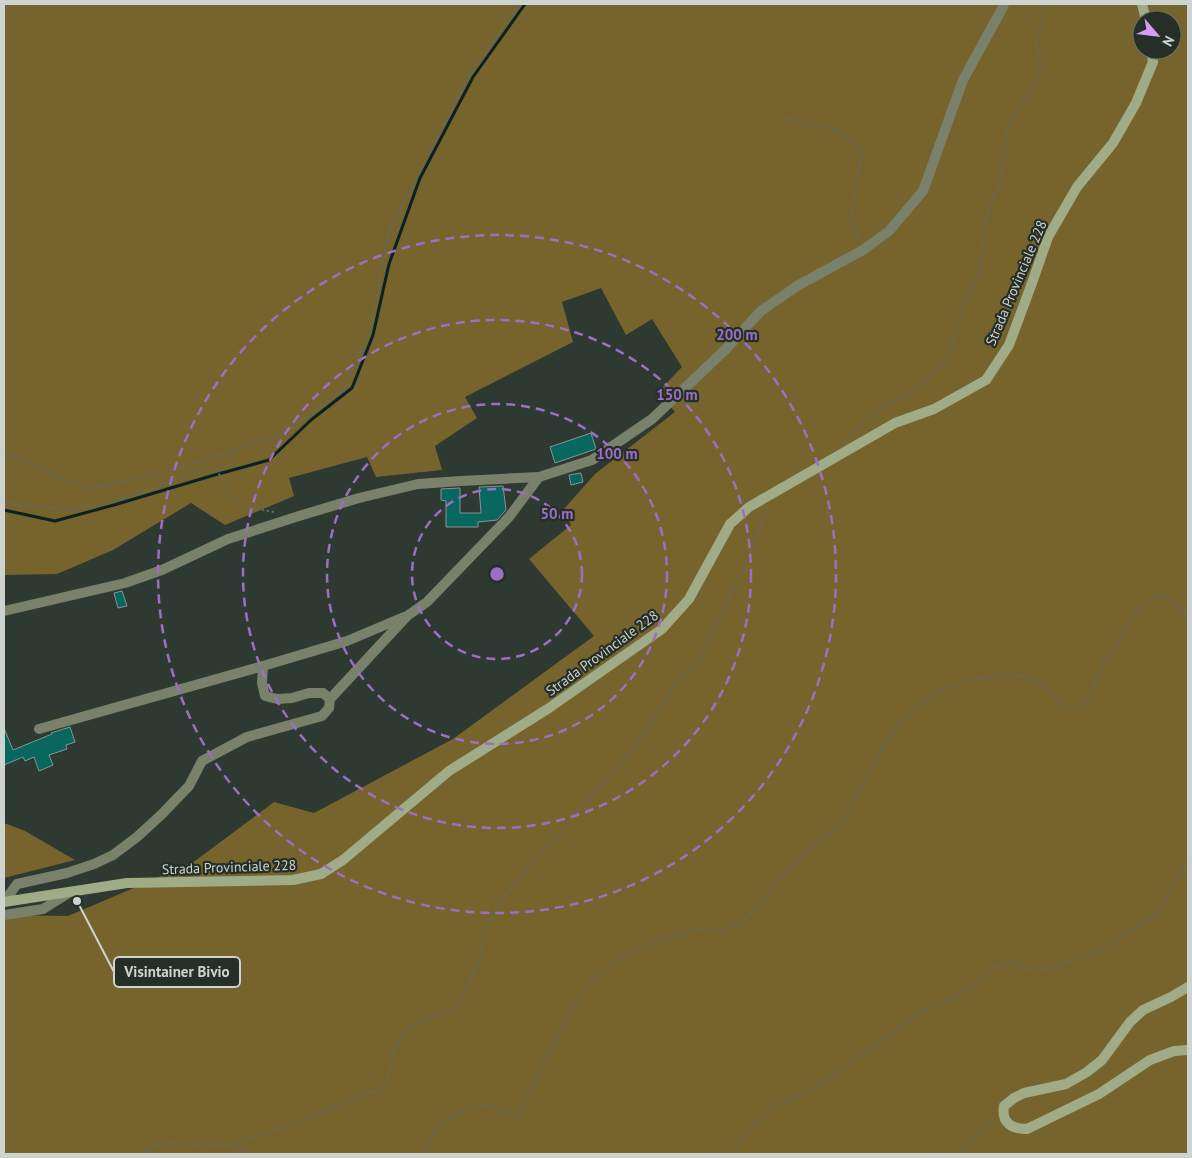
<svg xmlns="http://www.w3.org/2000/svg" width="1192" height="1158" font-family="'PT Sans',sans-serif">
  <rect width="100%" height="100%" fill="#2e3931"/>
  <g fill="#77642c">
    <path d="M4 4H1139L1142 20V50H1148L1150 61 1133 102 1111 141 1074 185 1006 343 983 377 747 504 686 597 660 627 547 705 447 768 341 858 320 871 292 877 152 880 195 861 274 802 314 813 453 739 594 636 529 559 571 525 563 510 595 474 675 412 658 392 682 367 652 319 626 335 601 288 562 302 573 342 465 397 477 418 435 446 442 470 376 477 367 457 289 478 294 496 225 525 191 503 113 550 57 574 4 575Z"/>
    <path d="M1146 4H1188V1154H4V915L68 916 136 887 322 877 452 774 664 632 733 527 751 510 896 426 988 382 1051 238 1080 189 1116 144 1155 50H1172V20H1149Z"/>
    <path d="M4 823 25 831 75 860 4 878Z"/>
  </g>
  <g fill="none" stroke-linecap="round" stroke-linejoin="round">
    <path stroke="#092127" stroke-width="3" d="M4 510 55 521 114 505 211 476 269 460 311 420 352 388 373 335 389 264 420 178 473 77 525 4"/>
  </g>
  <g fill="#08675f" stroke="#859593">
    <path d="M591 433 596 449 555 463 550 447Z"/>
    <path d="M581 473 583 482 571 485 569 475Z"/>
    <path d="M503 486 506 510 497 520 478 522V527H446V501L441 500V489L460 488V513H481L479 487Z"/>
    <path d="M122 591 127 606 118 608 114 593Z"/>
    <path d="M70 727 75 742 66 745 67 749 49 755 53 765 39 771 34 757 25 761 23 757 4 765V728L13 750 52 734 51 733Z"/>
  </g>
  <g fill="none" stroke-linecap="round" stroke-linejoin="round">
    <g stroke="#616b64" stroke-width="2" stroke-dasharray="2.5 2.5" stroke-linecap="butt">
      <path d="M784 118 837 130 862 151 851 219 859 240"/>
      <path d="M848 438 854 430 882 407 911 393 944 364 950 353 964 301 980 271 985 223 990 206 999 185 1002 164 1005 150 1007 129 1010 122 1020 105 1032 90 1039 75 1041 61 1037 47V41L1046 4"/>
      <path d="M4 450 11 455 62 479 93 488 168 471 230 452 290 429 345 389 370 328 388 234 468 77 520 4"/>
      <path d="M217 469C220 477 231 499 238 503 247 508 264 510 274 512"/>
      <path d="M4 502 22 505 75 510 139 494 182 477 229 465 230 453"/>
      <path d="M140 1154 157 1145 178 1143 198 1145H230"/>
      <path d="M248 1154 230 1145 255 1136 286 1127 309 1117 342 1104 364 1092H380L389 1076 393 1053 402 1034 416 1023 435 1016 455 1007 467 990 481 955 484 934 500 901 530 865 558 837 587 800 607 781 637 743 682 675 697 662 713 633 732 591 745 568 766 510"/>
      <path d="M423 1154 441 1122 463 1111 485 1104 509 1113 520 1114 535 1079 555 1040 588 983 617 961 661 939 699 929 719 931 743 921 761 902 776 883 820 840 841 824 871 768 895 728 913 710 941 690 973 679 1009 675 1033 678 1050 692 1058 703 1070 710 1081 706 1092 691 1104 663 1118 642 1128 622 1147 600 1163 595C1175 601 1183 609 1188 621"/>
      <path d="M732 1154 741 1140 760 1118 780 1103 802 1095 829 1078 903 1025 931 1006 956 997 979 981 993 967 1014 962 1028 969 1051 968 1103 949 1158 912 1187 860H1188"/>
      <path d="M956 1154 994 1117"/>
    </g>
    <g stroke="#79816a" stroke-width="10">
      <path d="M4 611 125 583 162 570 228 539 299 516 359 498 418 484 461 481 539 477 592 460 652 419 725 350 761 311 797 286 863 250 889 231 923 191 963 80 1003 7 1004 4"/>
      <path d="M330 699 323 693H309L292 698 277 699 265 696 262 683 263 666 347 641 404 617"/>
      <path d="M39 729 263 666"/>
      <path d="M4 902 17 884 67 873 94 864 113 855 137 837 161 815 189 786 202 761 247 737 322 716 329 708 330 699 407 616 427 602 509 517 539 477"/>
      <path d="M4 915 43 909 70 892"/>
    </g>
    <g stroke="#9fac87" stroke-width="10">
      <path d="M1142 4 1146 20"/>
      <path d="M4 902 127 883 293 880 321 874 343 860 449 771 549 708 662 629 689 599 730 524 749 507 895 423 934 409 986 380 1009 345 1032 283 1048 237 1077 187 1113 143 1136 103 1153 62 1151 50"/>
      <path d="M1188 987 1171 997 1143 1010 1130 1022 1102 1060 1087 1072 1066 1084 1024 1093 1014 1098 1004 1106C1001 1123 1012 1129 1027 1129L1099 1094 1150 1060 1174 1051 1188 1050"/>
    </g>
  </g>
  <g fill="none" stroke="#9c6fc5" stroke-width="2.5" stroke-dasharray="9 6">
    <circle cx="497" cy="574" r="85"/>
    <circle cx="497" cy="574" r="170"/>
    <circle cx="497" cy="574" r="254"/>
    <circle cx="497" cy="574" r="339"/>
  </g>
  <g text-anchor="middle" dominant-baseline="central" stroke-width="4.5" stroke-linejoin="round" paint-order="stroke">
    <g font-size="14" fill="#cdd3ce" stroke="#252f28">
      <text transform="translate(1016 283) rotate(-67)">Strada Provinciale 228</text>
      <text transform="translate(602 653) rotate(-36)">Strada Provinciale 228</text>
      <text transform="translate(229 867) rotate(-2)">Strada Provinciale 228</text>
    </g>
  </g>
  <circle cx="497" cy="574" r="8" fill="#9c6fc5" stroke="#252f28" stroke-width="2.5"/>
  <g font-size="15" text-anchor="middle" font-weight="bold" fill="#9c6fc5" stroke="#252f28" stroke-width="4.5" stroke-linejoin="round" paint-order="stroke">
    <text x="737" y="340">200 m</text>
    <text x="677" y="400">150 m</text>
    <text x="617" y="459">100 m</text>
    <text x="557" y="519">50 m</text>
  </g>
  <path fill="none" stroke="#cdd3ce" stroke-width="2" d="M77 901L114 972"/>
  <circle fill="#cdd3ce" stroke="#252f28" stroke-width="2" cx="77" cy="901" r="5"/>
  <rect fill="#252f28" stroke="#cdd3ce" stroke-width="2" x="114" y="957" width="126" height="30" rx="5"/>
  <g font-size="15" text-anchor="middle" font-weight="bold" fill="#cdd3ce">
    <text x="177" y="977">Visintainer Bivio</text>
  </g>
  <rect width="1192" height="1158" fill="none" stroke="#cdd3ce" stroke-width="10"/>
  <g transform="translate(1157 35) rotate(118)"><circle r="24" fill="#252f28" stroke="#68716a"/>
  <path d="M0-4L9 19L0 12L-9 19Z" fill="#d89af8"/>
  <text y="-8" font-size="14" font-weight="bold" text-anchor="middle" fill="#cdd3ce">N</text>
  </g>
</svg>
